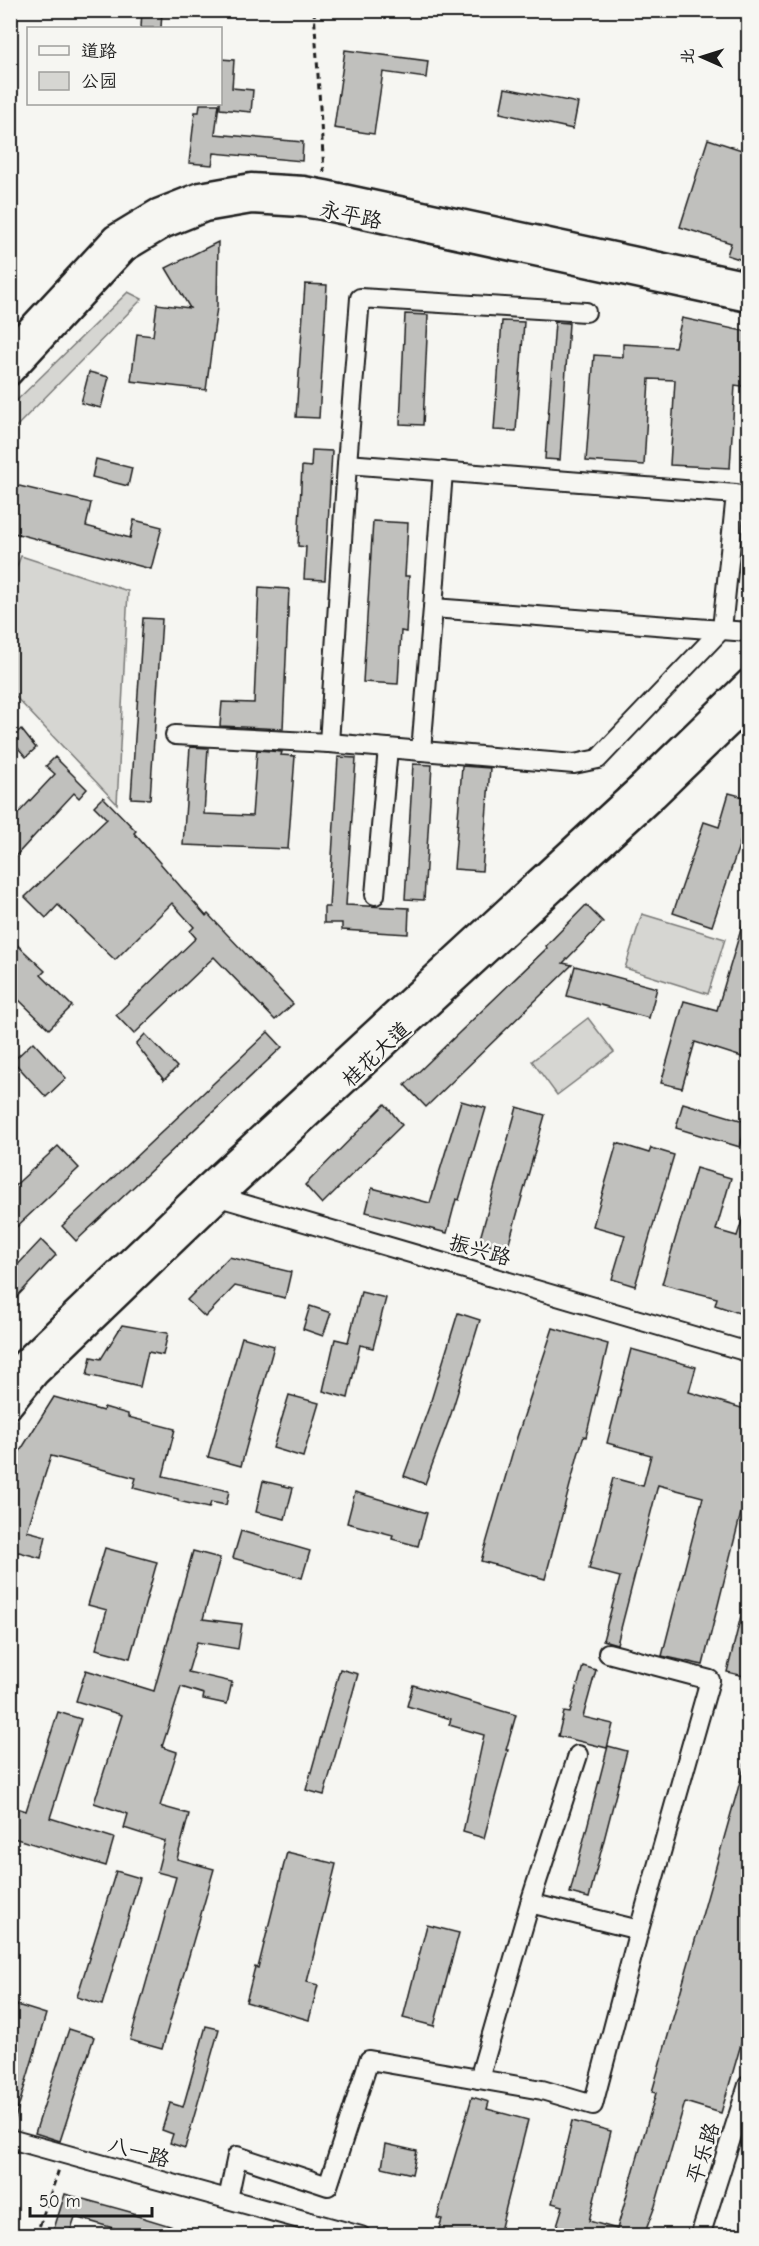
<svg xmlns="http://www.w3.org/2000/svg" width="759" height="2246" font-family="'Comic Neue','LXGW WenKai TC',sans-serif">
  <rect width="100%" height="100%" fill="#f6f6f2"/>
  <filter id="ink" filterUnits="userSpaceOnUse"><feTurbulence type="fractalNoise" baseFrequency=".0167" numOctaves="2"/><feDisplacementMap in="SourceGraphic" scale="12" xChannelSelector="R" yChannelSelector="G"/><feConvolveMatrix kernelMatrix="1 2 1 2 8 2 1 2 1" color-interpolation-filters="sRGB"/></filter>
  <g filter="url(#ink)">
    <g fill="#d6d6d2" stroke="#797977" stroke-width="1.5">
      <path d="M128 292 142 299 11 432V406Z"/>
      <path d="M21 556 128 591 117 804 11 692V581Z"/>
      <path d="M642 914 725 939 708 994 625 968Z"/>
      <path d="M588 1018 614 1052 557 1095 532 1061Z"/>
    </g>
    <g fill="#c0c0bd" stroke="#1c1c1c" stroke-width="1.5">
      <path d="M142 10 162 11 161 28H141Z"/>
      <path d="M345 50 428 61 426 78 383 72 374 134 334 128Z"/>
      <path d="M220 59 234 60 232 88 253 90 251 112 220 109Z"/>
      <path d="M505 88 578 103 573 129 500 113Z"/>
      <path d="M200 104H219L215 134 303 142 302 161 214 153 212 165 189 163 195 112H199Z"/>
      <path d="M708 139 748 152V262L727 255 731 243 680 227Z"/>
      <path d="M218 242 217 307 206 390 131 381 137 334 153 336 157 304 190 308 166 268Z"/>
      <path d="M305 284 327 285 319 418 296 417Z"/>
      <path d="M405 314 428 315 423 425 400 424Z"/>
      <path d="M682 318 748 332V387L735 385 730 468 670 465 675 380 649 379 644 465 586 461 594 355 623 357V344L675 347Z"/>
      <path d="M502 321 524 322 516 431 494 430Z"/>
      <path d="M555 322 569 323 560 460 545 459Z"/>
      <path d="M89 372 109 377 101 408 81 403Z"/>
      <path d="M312 450 332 451 325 580 304 579 306 547 298 546 302 466 311 467Z"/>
      <path d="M96 459 132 468 128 486 92 477Z"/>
      <path d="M15 485 91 503 86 526 130 538 134 520 162 527 151 569 10 532V504Z"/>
      <path d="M373 521 408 523 405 576H409L406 632 401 631 398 684 363 682Z"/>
      <path d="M259 587 289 589 283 729 220 726 222 702 254 703Z"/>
      <path d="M143 618 162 619 150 799 131 798Z"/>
      <path d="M21 729 36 748 26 757 10 739Z"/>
      <path d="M190 747 208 748 204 814 252 816 257 750 282 752 281 755 295 756 288 849 183 845Z"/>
      <path d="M55 757 87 789 79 798 74 793 10 862V822L55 774 46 766Z"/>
      <path d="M338 757 356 758 346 905 409 908 408 934 342 930V923H324V907H329Z"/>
      <path d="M413 764 432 765 424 900 405 899Z"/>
      <path d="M462 766 490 768 482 871 454 869Z"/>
      <path d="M729 793 748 798V819L712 926 673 913 704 822 719 827Z"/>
      <path d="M103 797 136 831 134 833 206 916 208 914 293 1004 275 1020 214 957 134 1034 116 1015 196 938 190 931 194 927 172 903 115 960 58 905 46 918 25 897 107 819 94 806Z"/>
      <path d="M586 905 603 922 563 963 572 965 426 1107 405 1085 547 948 546 946Z"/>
      <path d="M745 916H748V1059L695 1042 682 1088 661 1083 684 1001 717 1010Z"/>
      <path d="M10 938 45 971 41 975 72 1006 49 1029 18 999 10 1006Z"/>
      <path d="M575 966 657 988 649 1018 567 996Z"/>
      <path d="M268 1032 282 1047 76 1241 62 1226Z"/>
      <path d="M145 1034 177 1067 164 1080 136 1044Z"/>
      <path d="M33 1042 66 1078 46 1097 13 1061Z"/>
      <path d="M461 1101 486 1108 459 1200 456 1199 447 1233 366 1212 372 1188 430 1203Z"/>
      <path d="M683 1103 747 1122 740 1147 676 1128Z"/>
      <path d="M385 1104 402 1125 322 1204 305 1185Z"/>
      <path d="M517 1107 545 1115 507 1250 479 1242Z"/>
      <path d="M617 1143 649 1153 651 1148 674 1155 635 1286 612 1279 625 1235 593 1226Z"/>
      <path d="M58 1146 79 1168 10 1233V1190Z"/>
      <path d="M696 1168 731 1178 716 1230 737 1236 746 1209 748 1210V1316L715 1305 717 1298 662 1284Z"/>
      <path d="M41 1240 56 1255 10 1304V1273Z"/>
      <path d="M229 1257 291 1272 285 1298 235 1286 205 1317 187 1300Z"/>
      <path d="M361 1292 386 1298 373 1348 360 1345 348 1398 323 1391 335 1339 348 1342Z"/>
      <path d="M310 1306 331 1313 323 1336 303 1329Z"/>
      <path d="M458 1313 480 1320 451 1414 425 1484 404 1476 429 1407Z"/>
      <path d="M122 1325 168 1333 163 1355 148 1352 140 1387 87 1375 91 1357 101 1359Z"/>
      <path d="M553 1328 608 1344 586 1437 584 1436 578 1455 545 1579 481 1561 517 1437Z"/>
      <path d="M242 1337 274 1346 241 1466 208 1457Z"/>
      <path d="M631 1349 696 1367 689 1392 748 1410V1478L741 1496 745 1497 703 1665 662 1656 703 1497 658 1485 617 1644 603 1640 620 1577 589 1569 613 1478 643 1486 651 1455 607 1443Z"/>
      <path d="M289 1395 319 1403 303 1457 273 1448Z"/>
      <path d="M54 1397 103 1411 104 1407 128 1414V1417L175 1429 163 1476 229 1491 226 1505 211 1502 209 1508 178 1501V1499L133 1488 136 1478 51 1456 27 1531 46 1536 41 1558 19 1552 10 1554V1477L17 1456Z"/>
      <path d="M263 1481 293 1488 285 1519 256 1512Z"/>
      <path d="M355 1492 427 1513 418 1546 392 1539 393 1535 347 1523Z"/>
      <path d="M241 1531 310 1551 302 1578 233 1558Z"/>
      <path d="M105 1548 157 1562 130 1658 96 1649 107 1610 88 1605Z"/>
      <path d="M193 1551 220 1558 203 1619 242 1624 238 1649 197 1642 188 1672 232 1682 227 1704 203 1699 204 1694 181 1687 162 1747 177 1752 160 1806 189 1814 177 1859 214 1869 162 2049 130 2040 176 1877 157 1872 165 1841 124 1828 128 1814 94 1803 122 1715 76 1701 86 1670 154 1691Z"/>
      <path d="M744 1604 748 1605V1677L727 1672Z"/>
      <path d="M583 1666 596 1670 583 1717 613 1724 607 1748 558 1736 564 1712 570 1713Z"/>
      <path d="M340 1669 358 1674 324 1795 306 1790Z"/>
      <path d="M413 1685 516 1715 506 1750H508L484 1838 463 1832 484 1735 449 1725 451 1719 407 1706Z"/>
      <path d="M58 1712 81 1719 50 1818 114 1838 106 1866 10 1837V1817L14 1807 26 1811Z"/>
      <path d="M608 1746 627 1751 589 1898 570 1893Z"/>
      <path d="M745 1764H748V2020L721 2113 685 2102 655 2206 644 2235H554L563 2206 552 2203 572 2121 611 2131 589 2221 617 2229 656 2093 652 2092Z"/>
      <path d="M287 1852 336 1864 307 1982 318 1985 309 2020 246 2002 255 1967 258 1968Z"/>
      <path d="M116 1871 140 1878 102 2005 77 1997Z"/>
      <path d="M427 1925 459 1933 434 2026 403 2018Z"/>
      <path d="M17 2005 46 2014 14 2122 10 2121V2029Z"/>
      <path d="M206 2026 219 2029 185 2148 170 2143 173 2134 162 2130 170 2103 183 2107Z"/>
      <path d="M69 2029 94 2037 60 2141 35 2133Z"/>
      <path d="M472 2097 489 2102 487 2109 528 2120 499 2235H437L442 2219 437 2218Z"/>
      <path d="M386 2144 417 2151 412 2174 382 2167Z"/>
      <path d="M65 2194 134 2213V2215L190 2232V2235H137L75 2217 69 2235H52Z"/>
    </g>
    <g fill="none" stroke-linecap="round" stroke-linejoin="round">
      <g stroke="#1c1c1c" stroke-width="22">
        <g id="minor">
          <path d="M347 464 736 494 722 629 598 759 574 764 329 743Z"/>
          <path d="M347 464 360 298 586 312"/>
          <path d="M433 608 443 471"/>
          <path d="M175 735 329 743"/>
          <path d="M421 751 433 608 748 632"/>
          <path d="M375 895 388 748"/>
          <path d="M209 1194 748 1352"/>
          <path d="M530 1903 578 1755"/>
          <path d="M479 2079 530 1903 639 1930"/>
          <path d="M10 2139 361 2236"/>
          <path d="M228 2199 237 2156 328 2186 369 2060 542 2090 593 2105 639 1930 710 1680 608 1653"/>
          <path d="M700 2236 748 2085"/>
        </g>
      </g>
      <g stroke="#1c1c1c" stroke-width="27">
        <g id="major">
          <path d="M10 349 114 237 157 211 200 194 251 185 304 188 325 192 748 283"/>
          <path d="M10 374 125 250 165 226 205 210 252 202 302 205 322 208 748 300"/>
          <path d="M10 1378 24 1361 200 1192 643 783 748 681"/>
          <path d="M10 1407 37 1374 220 1198 655 797 748 707"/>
        </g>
      </g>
      <g stroke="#1c1c1c" stroke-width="3" stroke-dasharray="6 4.5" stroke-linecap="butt">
        <path d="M314 10 324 172"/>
        <path d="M36 2236 59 2169"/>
      </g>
      <use href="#minor" stroke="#f6f6f2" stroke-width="18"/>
      <use href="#major" stroke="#f6f6f2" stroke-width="22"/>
    </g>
  </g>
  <g text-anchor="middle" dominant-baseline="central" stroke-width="5" stroke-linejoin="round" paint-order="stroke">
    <g font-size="21" fill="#1c1c1c" stroke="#f6f6f2">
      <text transform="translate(351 215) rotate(12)">永平路</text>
      <text transform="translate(376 1054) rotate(-43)">桂花大道</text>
      <text transform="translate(480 1250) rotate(16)">振兴路</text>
      <text transform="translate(139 2152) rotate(15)">八一路</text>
      <text transform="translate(703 2153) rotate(-72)">平乐路</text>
    </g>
  </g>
  <rect width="759" height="2246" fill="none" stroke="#f6f6f2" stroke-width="36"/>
  <rect x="18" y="18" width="723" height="2210" fill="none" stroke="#1c1c1c" stroke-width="2" filter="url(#ink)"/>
  <rect x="27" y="27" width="195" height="78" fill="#f6f6f2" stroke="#9f9f9c" stroke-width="1.5"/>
  <rect x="39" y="46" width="30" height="9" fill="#f6f6f2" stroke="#9f9f9c" stroke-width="1.5"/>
  <text x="81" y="57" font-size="18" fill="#1c1c1c">道路</text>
  <rect x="39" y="72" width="30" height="18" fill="#d6d6d2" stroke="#9f9f9c" stroke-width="1.5"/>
  <text x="81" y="87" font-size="18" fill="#1c1c1c">公园</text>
  <g transform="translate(702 57) rotate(273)" stroke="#f6f6f2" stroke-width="4.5" paint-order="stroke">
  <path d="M0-4.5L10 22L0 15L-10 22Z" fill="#1c1c1c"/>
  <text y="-9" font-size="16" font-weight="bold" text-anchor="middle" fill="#1c1c1c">北</text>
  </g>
  <path d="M30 2207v9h122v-9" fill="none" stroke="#1c1c1c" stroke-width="3"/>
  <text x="39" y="2207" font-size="18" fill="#1c1c1c" stroke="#f6f6f2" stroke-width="4.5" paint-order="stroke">50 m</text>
</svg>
